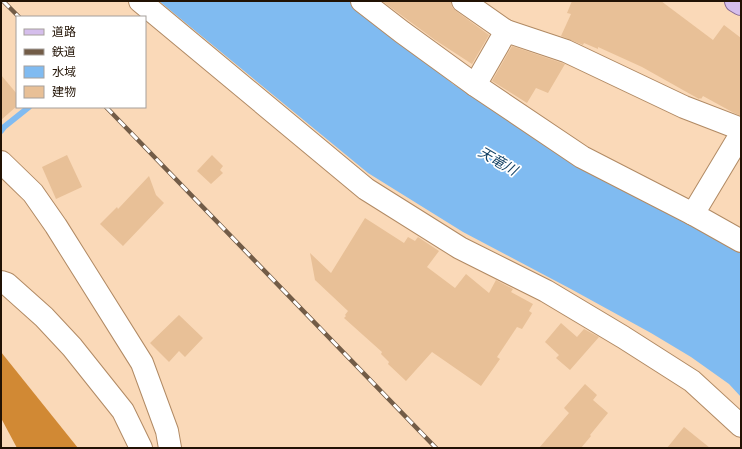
<svg xmlns="http://www.w3.org/2000/svg" width="742" height="449" font-family="'Libre Baskerville','Noto Sans JP',serif">
  <rect width="100%" height="100%" fill="#fad9b8"/>
  <path fill="#d18934" d="M1 352 78 448H17L1 418Z"/>
  <path fill="#80bbf1" d="M159 1H350L453 84 565 155 741 252V397L729 384 691 357 651 333 569 288 463 232 368 173Z"/>
  <g fill="none" stroke-linecap="round" stroke-linejoin="round">
    <path stroke="#80bbf1" stroke-width="6" d="M1 131 4 127 29 107"/>
  </g>
  <g fill="#e8c097">
    <path d="M382 1H451L452 7 456 11 489 35 472 64 435 40Z"/>
    <path d="M572 1H661L713 40 724 25 741 38V116L734 113 703 96 701 99 700 98 699 99 642 67 598 47V49L584 43 583 45 561 36 571 14 567 13Z"/>
    <path d="M512 46 565 64 548 93 536 88 527 103 492 81Z"/>
    <path d="M1 75 17 94V106L1 120Z"/>
    <path d="M67 155 82 187 56 199 42 167Z"/>
    <path d="M212 155 223 166 220 170 223 173 211 184 197 171Z"/>
    <path d="M149 176 156 195 164 203 123 246 100 224 117 207 118 209Z"/>
    <path d="M365 218 404 243 408 237 415 241 418 237 439 251 427 267 455 288 466 274 489 293 496 280 513 289 511 292 533 304 529 311 532 313 522 329 517 327 497 357 500 359 481 386 432 352 406 381 388 364 389 362 381 354 382 352 344 318 346 316 345 315 348 311 315 280 310 253 331 273Z"/>
    <path d="M179 315 203 338 185 357 179 351 169 362 150 343Z"/>
    <path d="M561 323 577 337 584 329 599 337 570 370 556 358 559 355 545 342Z"/>
    <path d="M585 384 597 395 593 400 608 413 590 435 591 436 581 448H539L569 413 564 408Z"/>
    <path d="M684 427 710 448H667Z"/>
  </g>
  <g fill="none" stroke-linecap="round" stroke-linejoin="round">
    <g stroke="#b18a64" stroke-width="24">
      <g id="street">
        <path d="M140 1 366 189 460 248 546 291 623 337 692 381 741 426"/>
        <path d="M362 1 402 32 475 85 582 157 693 214"/>
        <path d="M463 1 506 31"/>
        <path d="M475 85 506 31 566 51 684 107 741 129"/>
        <path d="M741 134 693 214 741 241"/>
        <path d="M1 162 33 193 56 226 142 363 167 431 170 448"/>
        <path d="M1 282 7 284 44 317 72 347 123 411 141 448"/>
      </g>
    </g>
    <g stroke="#846692" stroke-width="24">
      <path id="primary" d="M736 1 741 4"/>
    </g>
    <use href="#street" stroke="#fff" stroke-width="22"/>
    <use href="#primary" stroke="#d5beec" stroke-width="22"/>
    <g stroke="#725c47" stroke-width="4.5">
      <g id="rail">
        <path d="M3 1 19 17"/>
        <path d="M106 107 436 448"/>
      </g>
    </g>
    <use href="#rail" stroke="#fff" stroke-width="3" stroke-dasharray="9" stroke-linecap="butt"/>
  </g>
  <g text-anchor="middle" dominant-baseline="central" stroke-width="3.5" stroke-linejoin="round" paint-order="stroke">
    <g font-size="14" font-style="italic" fill="#144164" stroke="#fff">
      <text transform="translate(498 161) rotate(30)">天竜川</text>
    </g>
  </g>
  <rect width="742" height="449" fill="none" stroke="#211204" stroke-width="4"/>
  <rect x="16" y="16" width="130" height="92" fill="#ffffff" stroke="#a6a09b"/>
  <rect x="24" y="29" width="20" height="6" fill="#d5beec" stroke="#a6a09b"/>
  <text x="52" y="36" font-size="12" fill="#211204">道路</text>
  <rect x="24" y="49" width="20" height="6" fill="#725c47" stroke="#a6a09b"/>
  <text x="52" y="56" font-size="12" fill="#211204">鉄道</text>
  <rect x="24" y="66" width="20" height="12" fill="#80bbf1" stroke="#a6a09b"/>
  <text x="52" y="76" font-size="12" fill="#211204">水域</text>
  <rect x="24" y="86" width="20" height="12" fill="#e8c097" stroke="#a6a09b"/>
  <text x="52" y="96" font-size="12" fill="#211204">建物</text>
</svg>
